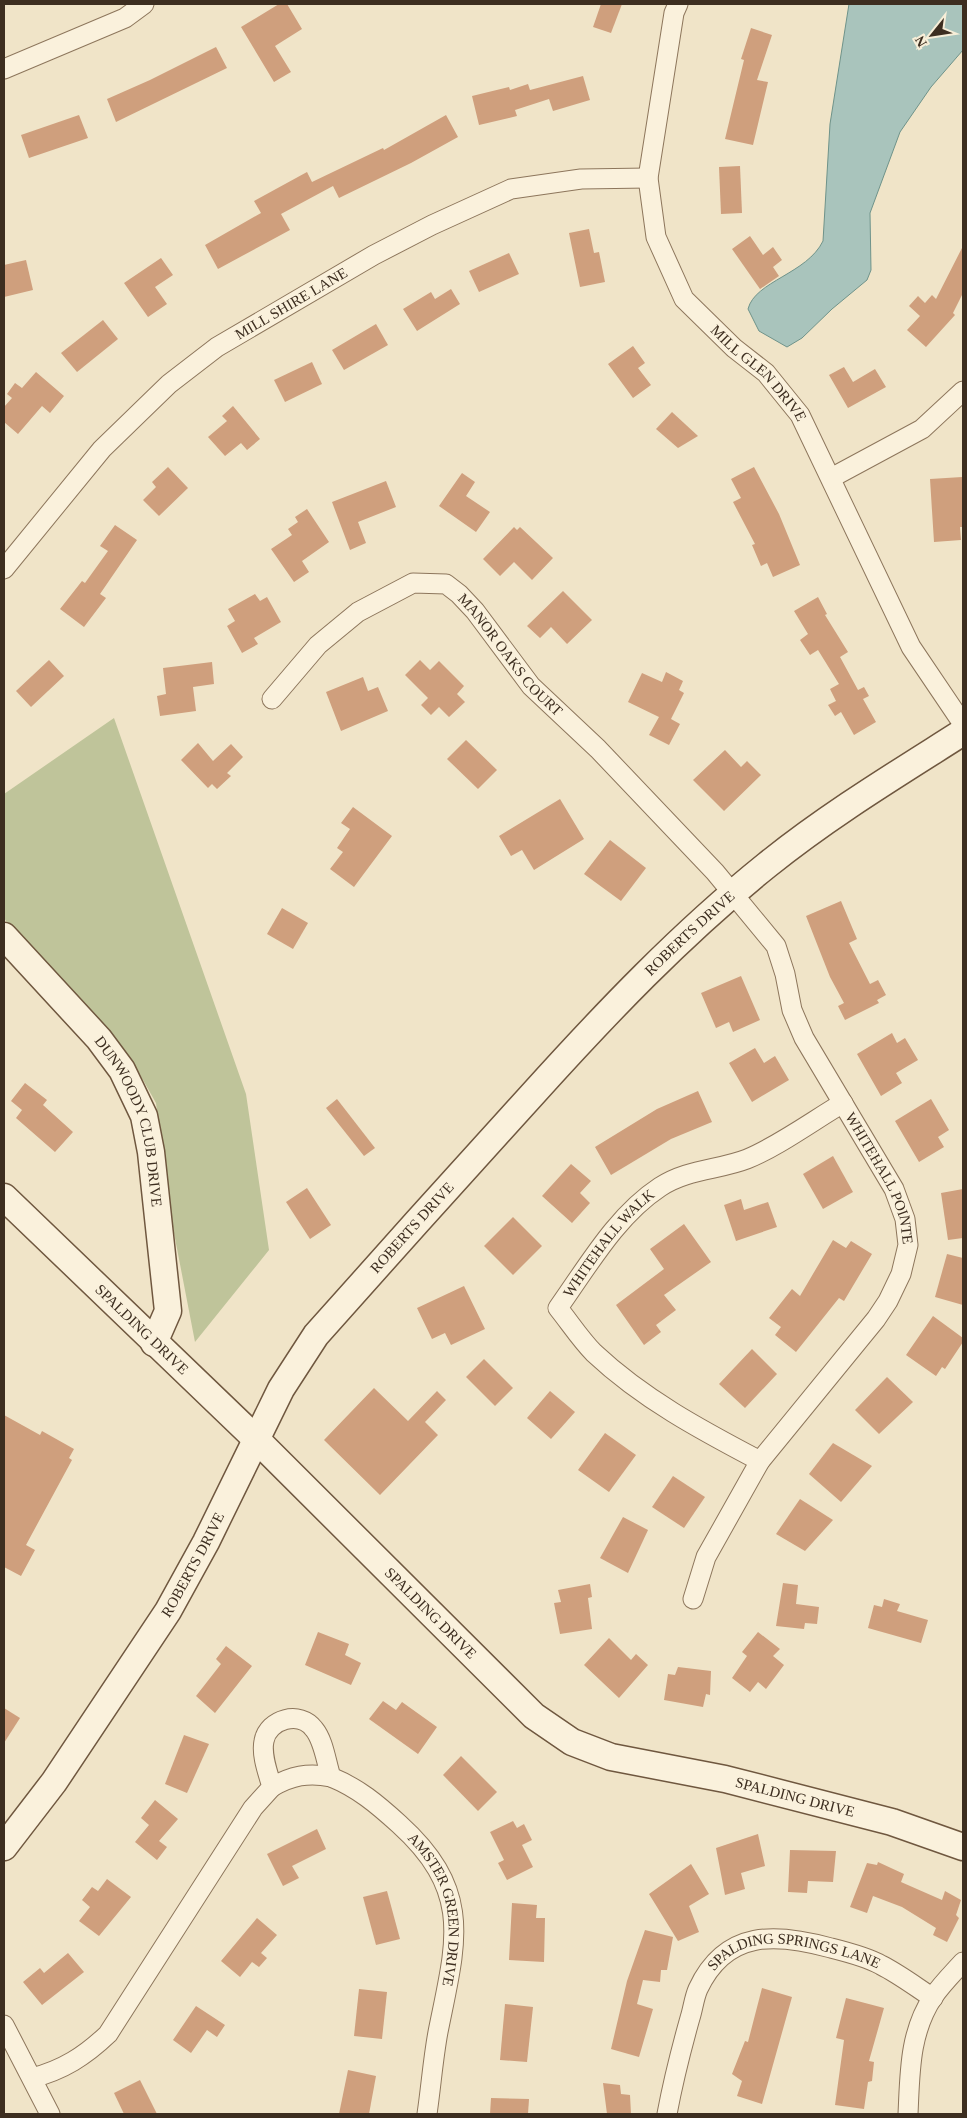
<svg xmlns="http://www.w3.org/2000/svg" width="967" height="2118" font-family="Georgia,serif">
  <rect width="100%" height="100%" fill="#f0e4c8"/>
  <path fill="#bfc49a" d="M114 718 246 1094 269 1250 195 1342 168 1202 156 1103 143 1080 114 1037 16 936 4 918V794Z"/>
  <path fill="#a9c4bc" stroke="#6f938a" d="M849 4H963V50L931 87 900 132 870 213 871 270 867 280 832 309 802 338 787 347 759 331 748 309C755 281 807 274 823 241L830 124Z"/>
  <g fill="#cf9f7d">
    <path d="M279 4H287L302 29 275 46 291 72 274 82 241 27Z"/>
    <path d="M601 4H622L611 33 593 27Z"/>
    <path d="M751 28 772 35 757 80 768 82 753 145 725 139 744 60 741 59Z"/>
    <path d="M216 47 227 68 116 122 107 99 150 80Z"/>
    <path d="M583 76 590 100 553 111 549 99 515 110 517 116 479 125 472 96 509 87 510 90 528 84 530 90Z"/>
    <path d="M79 115 88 138 29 158 21 135Z"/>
    <path d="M446 115 458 137 411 163 339 198 333 186 281 214 290 230 218 269 205 245 261 213 254 201 307 172 312 182 383 148 384 150Z"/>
    <path d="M740 166 742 213 721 214 719 167Z"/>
    <path d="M589 229 594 253 599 252 605 282 580 287 569 233Z"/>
    <path d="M750 236 763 255 773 247 782 260 773 267 779 276 760 289 732 249Z"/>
    <path d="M963 246V293L953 313 955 315 926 347 907 330 920 316 909 306 918 296 925 303 932 295 936 299Z"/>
    <path d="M509 253 519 274 479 292 469 271Z"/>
    <path d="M161 258 173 275 155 287 167 304 148 317 124 283Z"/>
    <path d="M26 260 33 290 4 297V265Z"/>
    <path d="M451 289 460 304 417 331 403 309 431 292 435 299Z"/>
    <path d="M103 320 118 339 77 372 61 353Z"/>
    <path d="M376 324 388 345 344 370 332 350Z"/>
    <path d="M633 346 645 363 638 368 651 385 633 398 608 364Z"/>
    <path d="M312 362 322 384 285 402 274 380Z"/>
    <path d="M844 367 853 382 875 369 886 387 848 408 829 375Z"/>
    <path d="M36 372 64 396 50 413 42 406 18 434 4 422V407L12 398 7 394 15 383 22 388Z"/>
    <path d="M233 406 260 439 247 450 241 443 225 456 208 437 227 421 222 416Z"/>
    <path d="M672 412 698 436 678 448 656 429Z"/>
    <path d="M168 467 188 488 159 516 143 500 156 487 152 482Z"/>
    <path d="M754 467 779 514 800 565 773 577 767 563 761 566 752 545 755 544 733 502 741 498 731 479Z"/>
    <path d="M462 473 475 482 466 496 490 512 476 532 439 506Z"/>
    <path d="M962 477 963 527H960L961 540 934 542 930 479Z"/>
    <path d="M386 481 396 507 358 522 366 543 350 550 332 502Z"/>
    <path d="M307 509 329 542 302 561 309 572 294 582 271 549 292 535 288 529 298 522 295 517Z"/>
    <path d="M115 525 137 540 100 594 106 598 84 627 60 609 82 581 85 583 108 551 100 546Z"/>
    <path d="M514 527 517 530 520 527 553 558 532 580 514 562 500 576 483 559Z"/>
    <path d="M563 591 592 620 567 644 551 627 540 638 527 626Z"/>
    <path d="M255 594 260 601 267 597 281 622 254 638 258 644 242 653 227 626 235 621 228 609Z"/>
    <path d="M818 597 827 614 825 615 848 652 840 657 858 690 864 687 869 696 863 699 876 722 854 735 841 712 835 716 828 705 836 701 830 689 839 684 818 650 810 655 800 640 808 634 794 611Z"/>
    <path d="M49 660 64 676 31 707 16 691Z"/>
    <path d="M420 660 430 670 439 661 464 686 457 694 465 702 449 717 439 707 431 715 421 705 428 698 405 675Z"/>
    <path d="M212 662 214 684 193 687 196 711 160 716 157 696 166 694 163 668Z"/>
    <path d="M666 672 683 681 679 690 684 693 671 719 680 724 669 745 649 735 659 717 628 702 642 673 662 682Z"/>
    <path d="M363 677 368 691 378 687 388 711 341 731 326 692Z"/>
    <path d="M466 740 497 770 478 789 447 759Z"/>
    <path d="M198 743 213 761 231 744 243 757 227 773 231 776 217 789 212 784 208 788 181 760Z"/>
    <path d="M725 750 741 767 747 761 761 775 724 811 693 780Z"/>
    <path d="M560 799 584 839 534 870 522 850 511 856 499 836Z"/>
    <path d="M353 807 392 836 354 887 330 869 343 852 337 848 350 829 341 823Z"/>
    <path d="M610 840 646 868 621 901 584 874Z"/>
    <path d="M841 901 857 939 849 943 870 984 878 980 886 995 877 1000 879 1003 845 1020 838 1006 844 1003 830 977 806 916Z"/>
    <path d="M282 908 308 923 293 949 267 934Z"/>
    <path d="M741 976 760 1020 733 1032 729 1022 716 1028 701 993Z"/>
    <path d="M892 1033 897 1043 905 1038 918 1060 896 1073 902 1083 881 1096 857 1054Z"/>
    <path d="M755 1048 764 1063 775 1056 789 1080 752 1102 729 1063Z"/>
    <path d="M25 1083 47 1100 43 1105 73 1132 55 1152 16 1118 22 1110 11 1101Z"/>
    <path d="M698 1091 712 1122 671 1139 611 1175 595 1147 657 1109Z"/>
    <path d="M337 1099 375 1148 364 1156 326 1108Z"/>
    <path d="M931 1099 949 1130 938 1137 944 1147 919 1162 895 1121Z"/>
    <path d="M833 1156 853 1192 823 1209 803 1174Z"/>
    <path d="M571 1164 591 1181 580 1193 590 1203 572 1223 542 1196Z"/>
    <path d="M307 1188 331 1225 310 1239 286 1202Z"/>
    <path d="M963 1189V1238L948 1240 941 1193Z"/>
    <path d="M741 1199 744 1210 768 1202 777 1227 736 1241 724 1205Z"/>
    <path d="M513 1217 542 1246 513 1275 484 1246Z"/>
    <path d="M684 1224 711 1262 664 1295 676 1310 656 1325 661 1332 644 1345 616 1305 664 1269 650 1249Z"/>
    <path d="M833 1240 846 1248 851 1241 872 1254 844 1301 839 1298 796 1352 775 1335 781 1327 769 1318 792 1289 800 1296Z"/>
    <path d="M947 1254 963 1258V1305L935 1297Z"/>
    <path d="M464 1286 485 1329 451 1345 445 1333 432 1339 417 1308Z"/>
    <path d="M933 1316 963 1338V1342L945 1369 942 1367 936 1376 906 1355Z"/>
    <path d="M752 1349 777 1374 745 1408 719 1384Z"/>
    <path d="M484 1359 513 1388 495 1406 466 1377Z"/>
    <path d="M887 1377 913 1402 879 1434 855 1410Z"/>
    <path d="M374 1388 408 1421 437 1391 446 1400 425 1422 438 1435 380 1495 324 1440Z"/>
    <path d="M550 1391 575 1412 551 1439 527 1418Z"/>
    <path d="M4 1415 40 1435 42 1431 74 1449 69 1458 72 1460 26 1545 35 1550 21 1576 4 1567Z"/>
    <path d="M605 1433 636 1455 609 1492 578 1470Z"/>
    <path d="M833 1443 872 1466 841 1502 809 1474Z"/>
    <path d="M673 1476 705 1497 684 1528 652 1507Z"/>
    <path d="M800 1499 833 1520 805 1551 776 1534Z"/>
    <path d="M623 1517 648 1530 628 1573 600 1558Z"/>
    <path d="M783 1583 798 1585 796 1604 819 1607 817 1624 805 1623 804 1629 776 1626Z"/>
    <path d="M590 1584 592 1597 588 1598 592 1629 560 1634 554 1603 561 1602 558 1590Z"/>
    <path d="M884 1599 900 1604 897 1611 928 1620 921 1643 868 1628 874 1605 882 1607Z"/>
    <path d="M318 1632 349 1644 345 1655 361 1663 351 1685 305 1665Z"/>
    <path d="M758 1632 780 1649 773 1656 784 1665 766 1689 758 1682 750 1692 732 1678 747 1656 742 1652Z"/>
    <path d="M609 1638 631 1660 636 1654 648 1665 619 1698 584 1665Z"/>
    <path d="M226 1646 252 1666 215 1713 196 1696 221 1664 216 1659Z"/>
    <path d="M678 1667 711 1671 710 1695 706 1694 703 1707 664 1700 668 1674 675 1675Z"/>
    <path d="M383 1701 396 1710 402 1702 437 1727 418 1754 369 1719Z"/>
    <path d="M4 1708 20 1718 4 1743Z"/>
    <path d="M184 1735 209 1744 187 1793 165 1784Z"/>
    <path d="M461 1756 497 1792 478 1811 443 1775Z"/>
    <path d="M155 1800 178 1819 159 1841 167 1847 157 1860 135 1842 149 1825 141 1818Z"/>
    <path d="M513 1821 517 1828 524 1824 532 1840 522 1845 533 1867 507 1880 498 1863 504 1860 490 1832Z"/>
    <path d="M317 1829 326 1849 292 1866 299 1878 283 1886 267 1854Z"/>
    <path d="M758 1834 765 1866 741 1873 745 1889 725 1895 716 1848Z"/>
    <path d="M790 1850 836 1851 833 1882 808 1881 807 1893 788 1892Z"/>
    <path d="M878 1862 904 1874 901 1882 942 1900 945 1891 961 1900 956 1915 959 1918 947 1942 933 1935 936 1928 902 1907 873 1896 867 1913 850 1907 867 1863 877 1865Z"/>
    <path d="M691 1864 709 1894 689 1906 699 1932 678 1941 649 1894Z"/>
    <path d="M107 1879 131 1897 99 1936 79 1921 90 1907 82 1900 92 1887 98 1891Z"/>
    <path d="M387 1891 400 1939 376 1945 363 1897Z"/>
    <path d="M512 1903 537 1905 536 1918H545L544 1962 509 1960Z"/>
    <path d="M257 1918 277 1935 261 1953 267 1958 259 1967 252 1962 240 1977 221 1961Z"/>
    <path d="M645 1930 673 1937 667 1970H661L660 1982 643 1980 637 2004 653 2009 639 2057 611 2049 627 1981Z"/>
    <path d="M68 1953 84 1972 42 2005 23 1982 40 1968 44 1973Z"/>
    <path d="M762 1988 792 1997 762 2104 737 2096 742 2081 732 2074 745 2041 748 2042Z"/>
    <path d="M359 1989 387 1992 382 2039 354 2036Z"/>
    <path d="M846 1998 884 2008 869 2061 874 2062 872 2081 868 2082 864 2109 835 2105 844 2040 836 2038Z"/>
    <path d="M505 2004 533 2007 527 2062 500 2060Z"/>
    <path d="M196 2006 225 2025 217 2037 207 2030 191 2053 173 2040Z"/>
    <path d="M348 2070 376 2076 369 2114H339Z"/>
    <path d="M140 2080 157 2114H124L114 2093Z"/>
    <path d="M603 2083 620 2085 621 2094 630 2095 631 2114H607Z"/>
    <path d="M491 2098 529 2099 528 2114H490Z"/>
  </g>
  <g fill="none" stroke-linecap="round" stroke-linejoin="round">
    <g stroke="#8d765c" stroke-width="21">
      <g id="street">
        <path id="s1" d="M678 4 674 13 648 178 656 237 684 299 734 348 766 373 800 415 911 647 963 724"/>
        <path d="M4 69 125 18 144 4"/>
        <path d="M831 478 922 429 963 391"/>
        <path id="s2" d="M4 569 102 449 169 384 217 347 374 255 432 225 511 189 581 179 648 178"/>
        <path id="s3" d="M272 699 318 645 358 612 413 583 446 584 459 594 475 611 531 686 598 749 715 872 776 946 785 974 792 1010 804 1038 894 1189 905 1219 908 1245 901 1274 888 1301 876 1319 760 1461 706 1557 693 1599"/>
        <path id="s4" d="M760 1461C701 1430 643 1399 594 1353 581 1340 570 1323 558 1308 588 1266 616 1216 660 1187 687 1169 719 1170 747 1159 777 1147 814 1120 843 1103"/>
        <path d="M272 1787C291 1776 308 1772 331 1777"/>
        <path d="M4 2025 50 2114"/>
        <path id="s5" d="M32 2078C63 2070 85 2056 108 2034L253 1808 272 1787C268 1773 261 1755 264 1741 268 1719 300 1710 314 1729 324 1741 326 1762 331 1777 358 1788 377 1804 399 1824 474 1892 456 1942 438 2032 433 2059 431 2087 427 2114"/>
        <path id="s6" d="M667 2114C673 2082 681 2050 690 2018 693 2009 694 1998 698 1989 726 1929 777 1933 831 1948 847 1952 867 1957 881 1965 899 1974 916 1987 933 1998"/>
        <path d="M908 2114C910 2074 909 2033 933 1997 941 1985 953 1973 963 1962"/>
      </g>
    </g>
    <g stroke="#6f573f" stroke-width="29">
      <g id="secondary">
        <path id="s7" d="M4 936 99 1039 122 1070 144 1116 151 1152 168 1311 154 1343"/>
        <path id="s8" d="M4 1197 255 1438 534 1716 572 1742 611 1757 725 1779 892 1822 963 1847"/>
        <path id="s9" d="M4 1847 54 1782 168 1611 206 1542 281 1389 316 1335C387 1255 459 1175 531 1096 605 1014 681 934 767 865 829 815 897 774 963 732"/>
      </g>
    </g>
    <use href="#street" stroke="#faf1dc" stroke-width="19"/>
    <use href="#secondary" stroke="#faf1dc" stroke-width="26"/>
  </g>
  <g text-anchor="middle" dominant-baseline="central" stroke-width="4" stroke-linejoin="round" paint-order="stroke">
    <g font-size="15" fill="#3d2e20" stroke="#f7eed8">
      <text stroke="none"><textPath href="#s2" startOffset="395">MILL SHIRE LANE</textPath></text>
      <text stroke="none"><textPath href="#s1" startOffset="410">MILL GLEN DRIVE</textPath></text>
      <text stroke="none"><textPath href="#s3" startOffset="314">MANOR OAKS COURT</textPath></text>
      <text stroke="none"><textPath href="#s9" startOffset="1150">ROBERTS DRIVE</textPath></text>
      <text stroke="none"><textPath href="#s7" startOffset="230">DUNWOODY CLUB DRIVE</textPath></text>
      <text stroke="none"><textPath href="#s3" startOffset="966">WHITEHALL POINTE</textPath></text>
      <text stroke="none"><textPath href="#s9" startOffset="745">ROBERTS DRIVE</textPath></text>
      <text stroke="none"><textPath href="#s4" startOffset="339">WHITEHALL WALK</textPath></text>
      <text stroke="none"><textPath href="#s8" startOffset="191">SPALDING DRIVE</textPath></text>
      <text stroke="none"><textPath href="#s9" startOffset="340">ROBERTS DRIVE</textPath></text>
      <text stroke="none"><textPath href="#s8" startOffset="596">SPALDING DRIVE</textPath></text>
      <text stroke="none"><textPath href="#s8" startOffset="1018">SPALDING DRIVE</textPath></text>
      <text stroke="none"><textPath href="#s5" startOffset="729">AMSTER GREEN DRIVE</textPath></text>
      <text stroke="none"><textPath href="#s6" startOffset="244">SPALDING SPRINGS LANE</textPath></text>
    </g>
  </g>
  <rect width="967" height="2118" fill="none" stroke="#3d2e20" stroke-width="10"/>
  <g transform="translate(932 35) rotate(240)" stroke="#f7eed8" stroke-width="4" paint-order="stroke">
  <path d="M0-4L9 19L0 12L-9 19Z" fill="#3d2e20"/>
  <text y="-8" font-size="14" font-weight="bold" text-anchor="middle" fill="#3d2e20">N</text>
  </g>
</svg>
